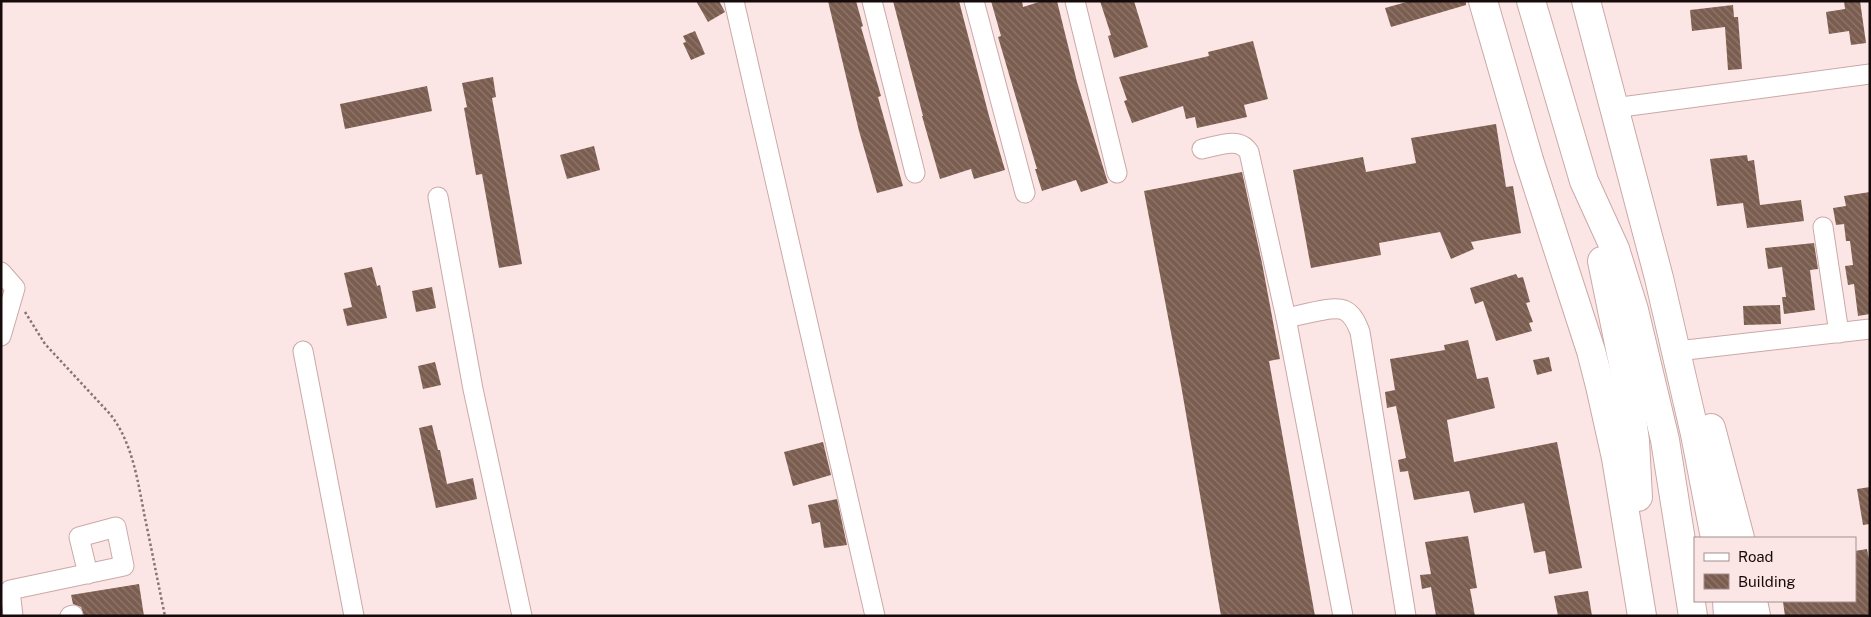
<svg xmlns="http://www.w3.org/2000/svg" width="1871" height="617" font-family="'Public Sans',sans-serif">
  <defs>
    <pattern id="building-back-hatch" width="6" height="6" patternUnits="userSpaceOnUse" patternTransform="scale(1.25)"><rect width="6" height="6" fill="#7b5d4f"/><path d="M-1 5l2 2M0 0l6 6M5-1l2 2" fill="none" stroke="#8e786e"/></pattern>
  </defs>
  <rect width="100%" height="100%" fill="#fce6e5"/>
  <g fill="url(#building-back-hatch)">
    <path d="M696 1H719L725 12 708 22Z"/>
    <path d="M828 1H856L863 26 861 27 881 96 878 97 903 186 877 193 859 131Z"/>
    <path d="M893 1H959L989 116 1005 170 974 179 971 169 940 179 922 116H923Z"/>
    <path d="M991 1H1022L1023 7 1042 1H1057L1077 82 1108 183 1081 192 1076 180 1042 191 1035 169H1037L998 37 1001 36Z"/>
    <path d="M1100 1H1134L1148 47 1114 58 1108 36 1111 35Z"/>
    <path d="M1410 1H1466V5L1391 27 1385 8Z"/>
    <path d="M1844 1H1860L1866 43 1851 45 1849 31 1829 34 1826 12 1845 9Z"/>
    <path d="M1733 5 1734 17H1738L1742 69 1728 70 1725 27 1692 31 1690 10Z"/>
    <path d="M695 31 705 54 691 60 683 43 686 42 683 36Z"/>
    <path d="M1253 41 1268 99 1244 105 1247 117 1197 128 1195 117 1186 119 1183 106 1132 123 1124 101 1127 100 1119 77 1209 56 1208 52Z"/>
    <path d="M493 77 496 97 492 98 522 264 499 268 482 174 476 175 464 108 467 107 462 83Z"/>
    <path d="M427 86 432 111 345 129 340 104Z"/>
    <path d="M1496 124 1506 187 1513 186 1521 233 1471 242 1474 249 1451 259 1440 232 1379 243 1381 255 1311 268 1293 170 1363 157 1366 172 1416 163 1411 138Z"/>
    <path d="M594 146 600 170 567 179 560 155Z"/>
    <path d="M1747 155 1748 161 1754 160 1760 205 1801 200 1804 221 1747 228 1743 203 1717 206 1710 159Z"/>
    <path d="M1242 172 1262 263 1280 359 1269 361 1315 616H1221L1181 385 1144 191Z"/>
    <path d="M1870 192V314L1858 316 1854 284 1848 285 1845 266 1853 265 1850 241H1846L1844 224 1836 225 1833 208 1846 206 1844 196Z"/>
    <path d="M1814 243 1818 269 1810 270 1815 310 1784 314 1782 297H1786L1782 267 1768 269 1765 248Z"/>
    <path d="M372 267 377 286 380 285 387 318 347 326 343 309 352 307 344 273Z"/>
    <path d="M1516 274 1518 278 1523 277 1530 302 1526 303 1533 322 1529 323 1532 331 1496 341 1483 301 1475 304 1470 288Z"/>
    <path d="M432 287 436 308 416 312 412 291Z"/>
    <path d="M1780 305 1781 324 1744 325 1743 306Z"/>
    <path d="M1468 340 1477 379 1488 377 1495 408 1447 420 1454 462 1557 442 1582 568 1549 574 1545 551 1534 553 1524 503 1474 513 1469 491 1414 500 1408 471 1400 472 1398 460 1406 458 1396 406 1387 408 1385 392 1395 390 1390 359 1445 350 1444 345Z"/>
    <path d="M1549 357 1552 371 1537 375 1533 360Z"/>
    <path d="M435 362 441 385 423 389 418 366Z"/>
    <path d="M432 425 438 450H440L447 484 473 478 477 499 436 508 419 428Z"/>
    <path d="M823 442 831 475 793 486 784 452Z"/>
    <path d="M1870 487V524L1863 525 1857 489Z"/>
    <path d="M837 499 847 545 824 548 820 522 812 524 808 505Z"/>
    <path d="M1468 536 1477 588 1470 589 1475 616H1436L1431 587 1422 589 1420 575 1431 574 1425 542Z"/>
    <path d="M1867 549 1870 565V616H1785L1783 602 1855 601V551Z"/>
    <path d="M139 584 144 616H84L81 607 73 604 71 595Z"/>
    <path d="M1588 591 1592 616H1558L1554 596Z"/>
  </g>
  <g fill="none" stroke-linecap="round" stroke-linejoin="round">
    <g stroke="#cba8a7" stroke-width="21">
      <g id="minor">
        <path d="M734 1 875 616"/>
        <path d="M872 1 915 173"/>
        <path d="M974 1 1025 193"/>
        <path d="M1075 1 1117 173"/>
        <path d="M1614 108 1870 74"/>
        <path d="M1202 149C1218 146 1239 136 1249 152L1286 318 1343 616"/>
        <path d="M438 197 473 389 522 616"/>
        <path d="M1823 227 1839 333"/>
        <path d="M1 272 15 288 1 336"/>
        <path d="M1286 318C1300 316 1332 305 1344 310 1353 314 1357 324 1360 332L1406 616"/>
        <path d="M1686 350 1870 329"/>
        <path d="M303 351 354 616"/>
        <path d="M13 616 10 590 124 566 116 527 79 537 88 574"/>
        <path d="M70 616 73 615"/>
      </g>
    </g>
    <g stroke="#cba8a7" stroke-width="30">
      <g id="highway">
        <path d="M1483 1 1529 160 1591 351 1600 386 1616 458 1642 616"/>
        <path d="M1531 1 1584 181 1615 249 1634 310 1665 440 1693 616"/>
        <path d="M1586 1 1659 278 1695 434 1715 538"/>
        <path d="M1602 261 1627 383 1635 441 1638 497"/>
        <path d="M1711 428 1740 538"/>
        <path d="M1727 601 1728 616"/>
        <path d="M1753 601 1756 616"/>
      </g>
    </g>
    <path stroke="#847473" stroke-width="2.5" stroke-dasharray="2.5 2.5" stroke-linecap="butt" d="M25 312 45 344 110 414C133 443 138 483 145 518 152 551 158 583 165 616"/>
    <use href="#minor" stroke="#fff" stroke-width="19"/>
    <use href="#highway" stroke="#fff" stroke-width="28"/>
  </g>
  <rect width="1871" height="617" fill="none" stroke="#160a0a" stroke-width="5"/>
  <rect x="1694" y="537" width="162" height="65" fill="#fce6e5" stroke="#a08e8d"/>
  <rect x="1704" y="553" width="25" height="8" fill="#ffffff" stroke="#a08e8d"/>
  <text x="1738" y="562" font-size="15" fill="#160a0a">Road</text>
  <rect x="1704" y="574" width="25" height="15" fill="url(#building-back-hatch)" stroke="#a08e8d"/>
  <text x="1738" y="587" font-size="15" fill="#160a0a">Building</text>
</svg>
